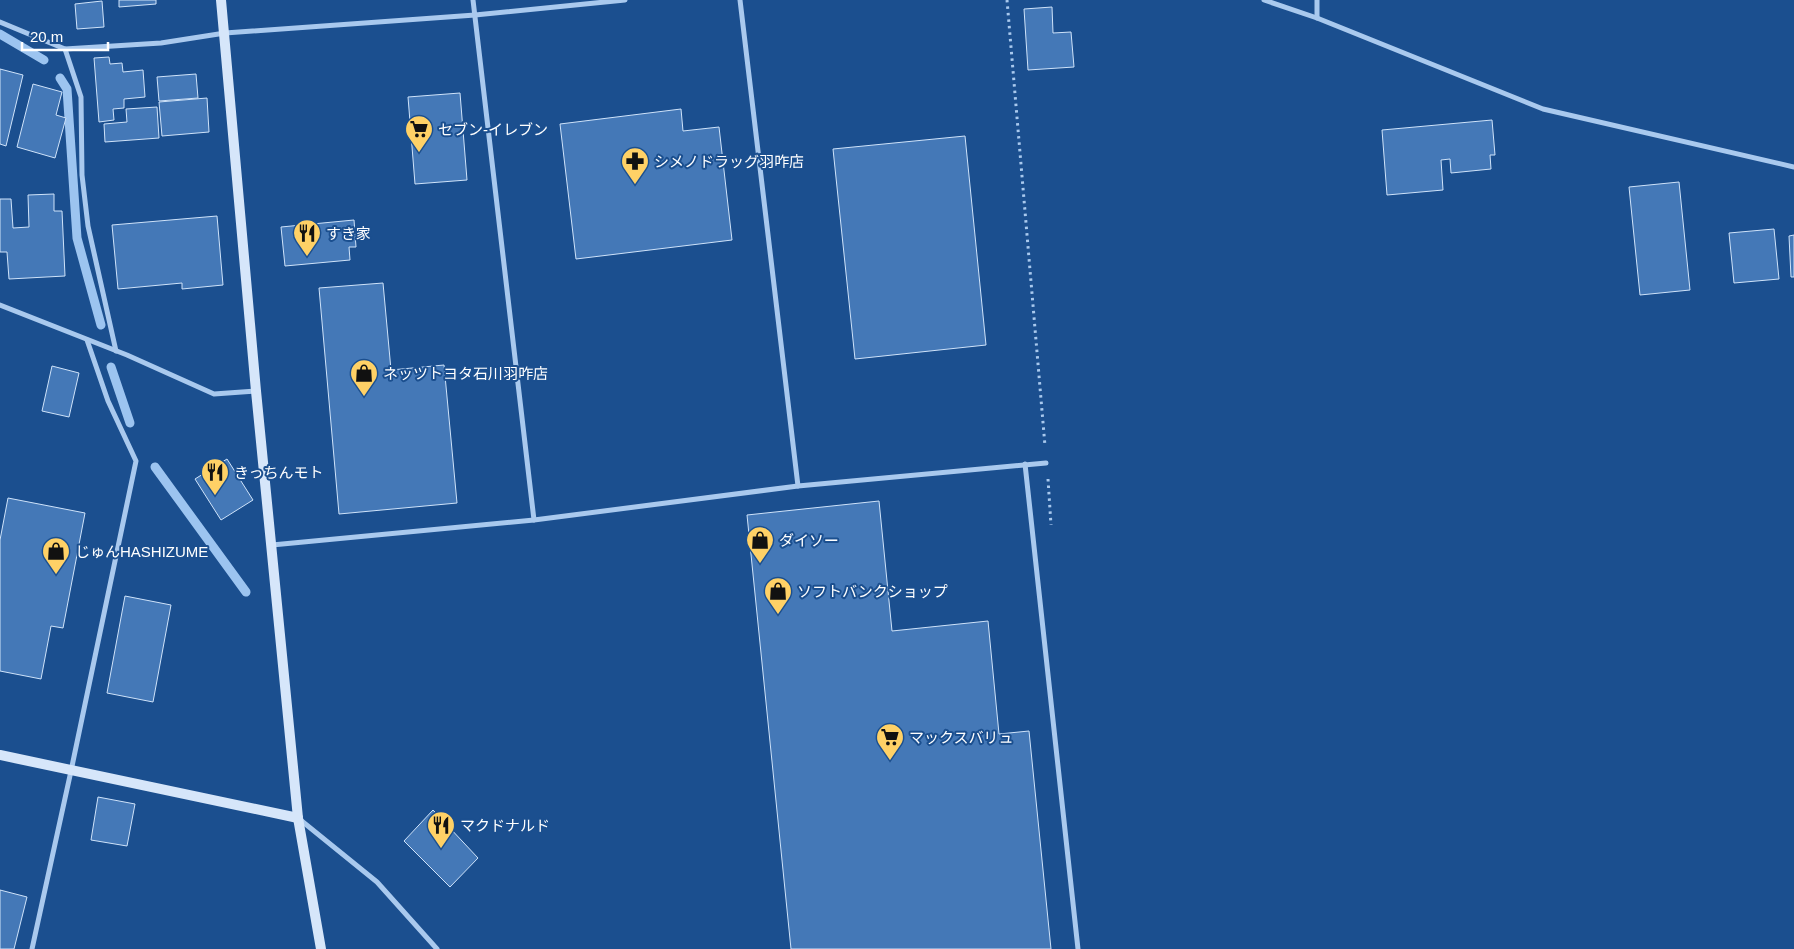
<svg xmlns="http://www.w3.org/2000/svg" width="1794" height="949" font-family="Helvetica,'Noto Sans JP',sans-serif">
  <rect width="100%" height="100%" fill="#1b4f8f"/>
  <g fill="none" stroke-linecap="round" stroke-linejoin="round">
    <g stroke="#9cc4f0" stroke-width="9">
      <path d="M0 34 44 60"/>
      <path d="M60 78 67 89 77 238 101 325"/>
      <path d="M111 367 130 423"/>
      <path d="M155 467 246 592"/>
    </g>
  </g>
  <g fill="#4478b7" stroke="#cfe3fa">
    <path d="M119 0H156V4L119 7Z"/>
    <path d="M102 1 104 27 77 29 75 4Z"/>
    <path d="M1052 7 1053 33 1071 32 1074 67 1028 70 1024 9Z"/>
    <path d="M109 57 110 64 122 63 123 72 143 70 145 97 124 99V108L113 109 114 120 99 122 94 58Z"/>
    <path d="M0 69 23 75 6 146 0 144Z"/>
    <path d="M196 74 198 98 159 101 157 77Z"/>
    <path d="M33 84 62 92 56 115 66 118 55 158 17 147Z"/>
    <path d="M460 93 467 180 415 184 408 97Z"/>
    <path d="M207 98 209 132 162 136 159 102Z"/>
    <path d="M157 107 159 138 105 142 104 124 127 122 126 109Z"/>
    <path d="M681 109 683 131 719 127 732 240 576 259 560 124Z"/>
    <path d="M1492 120 1495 155H1490L1491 169 1451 173 1450 159 1441 160 1443 190 1387 195 1382 130Z"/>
    <path d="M965 136 986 345 855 359 833 149Z"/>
    <path d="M1679 182 1690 290 1640 295 1629 187Z"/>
    <path d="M54 194V211H62L65 276 9 279 7 252H0V199H11L13 228 29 227 28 195Z"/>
    <path d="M217 216 223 285 182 289V283L118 289 112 225Z"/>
    <path d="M354 220 356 247H349L350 260 285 266 281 227Z"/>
    <path d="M1774 229 1779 279 1734 283 1729 233Z"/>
    <path d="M1794 235V277H1791L1789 236Z"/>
    <path d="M383 283 391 370 444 365 457 503 339 514 319 288Z"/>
    <path d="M52 366 79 373 69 417 42 411Z"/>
    <path d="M227 459 253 500 221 520 195 479Z"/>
    <path d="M8 498 85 513 63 628 51 626 41 679 0 671V540Z"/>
    <path d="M879 501 892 631 988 621 999 734 1029 731 1051 949H791L747 515Z"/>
    <path d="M125 596 171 605 153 702 107 693Z"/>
    <path d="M98 797 135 804 127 846 91 840Z"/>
    <path d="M433 810 478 858 450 887 404 841Z"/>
    <path d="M0 890 27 897 14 949H0Z"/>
  </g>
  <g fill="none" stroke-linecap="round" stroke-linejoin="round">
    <g stroke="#a9c9ee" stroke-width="3" stroke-dasharray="2.5 4" stroke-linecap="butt">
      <path d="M1007 0 1045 446"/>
      <path d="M1048 479 1051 525"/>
    </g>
    <g stroke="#a9c9ee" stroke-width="5">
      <path d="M473 0 534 520"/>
      <path d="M740 0 798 486"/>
      <path d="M1264 0 1317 18 1543 109 1794 167"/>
      <path d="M1317 18V0"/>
      <path d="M0 22 65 49 161 43 225 33 475 15 625 0"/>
      <path d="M65 49 81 97 82 175 88 226 116 351"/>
      <path d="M0 305 127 355 214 394 256 391"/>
      <path d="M1025 464 1078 949"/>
      <path d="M272 545 534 520 798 486 1046 463"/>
      <path d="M298 818 377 882 437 949"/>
      <path d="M32 949 71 771 136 461 108 401 87 340"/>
    </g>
    <g stroke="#d6e6fa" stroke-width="10">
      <path d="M221 0 256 391 298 818 321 949"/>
      <path d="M0 755 298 818"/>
    </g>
  </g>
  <defs>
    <g id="supermarket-pin" transform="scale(1.4375)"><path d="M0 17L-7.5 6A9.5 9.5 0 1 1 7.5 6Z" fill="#ffd166" stroke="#1b4f8f"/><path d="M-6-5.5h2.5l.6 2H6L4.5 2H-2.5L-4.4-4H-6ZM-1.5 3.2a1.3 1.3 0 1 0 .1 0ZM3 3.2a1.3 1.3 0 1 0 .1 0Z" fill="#111"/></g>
    <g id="pharmacy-pin" transform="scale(1.4375)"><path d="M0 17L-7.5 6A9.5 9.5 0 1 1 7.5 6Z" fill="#ffd166" stroke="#1b4f8f"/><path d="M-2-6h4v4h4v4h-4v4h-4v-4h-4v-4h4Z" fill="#111"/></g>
    <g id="restaurant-pin" transform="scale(1.4375)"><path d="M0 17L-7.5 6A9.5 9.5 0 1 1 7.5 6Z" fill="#ffd166" stroke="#1b4f8f"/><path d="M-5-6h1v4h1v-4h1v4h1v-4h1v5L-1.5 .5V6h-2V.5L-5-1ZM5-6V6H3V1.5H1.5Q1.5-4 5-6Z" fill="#111"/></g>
    <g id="shop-pin" transform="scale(1.4375)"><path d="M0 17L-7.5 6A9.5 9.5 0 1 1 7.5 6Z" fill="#ffd166" stroke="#1b4f8f"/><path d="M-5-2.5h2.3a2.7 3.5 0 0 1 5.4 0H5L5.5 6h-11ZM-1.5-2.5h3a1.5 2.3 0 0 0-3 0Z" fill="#111"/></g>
  </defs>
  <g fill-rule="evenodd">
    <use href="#supermarket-pin" x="419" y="129"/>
    <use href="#pharmacy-pin" x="635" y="161"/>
    <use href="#restaurant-pin" x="307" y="233"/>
    <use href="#shop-pin" x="364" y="373"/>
    <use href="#restaurant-pin" x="215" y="472"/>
    <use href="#shop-pin" x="760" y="540"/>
    <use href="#shop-pin" x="56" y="551"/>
    <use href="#shop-pin" x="778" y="591"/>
    <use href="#supermarket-pin" x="890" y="737"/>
    <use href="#restaurant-pin" x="441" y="825"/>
  </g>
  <g text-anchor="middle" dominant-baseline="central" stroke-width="4" stroke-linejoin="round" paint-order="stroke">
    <g font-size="15" fill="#fff" stroke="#1b4f8f" text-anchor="start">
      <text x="438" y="129">セブン-イレブン</text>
      <text x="654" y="161">シメノドラッグ羽咋店</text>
      <text x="326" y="233">すき家</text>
      <text x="383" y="373">ネッツトヨタ石川羽咋店</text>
      <text x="234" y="472">きっちんモト</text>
      <text x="779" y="540">ダイソー</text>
      <text x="75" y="551">じゅんHASHIZUME</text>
      <text x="797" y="591">ソフトバンクショップ</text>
      <text x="909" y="737">マックスバリュ</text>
      <text x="460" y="825">マクドナルド</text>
    </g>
  </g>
  <path d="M22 42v8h86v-8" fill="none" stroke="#ffffff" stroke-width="2.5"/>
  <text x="30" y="42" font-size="15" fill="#ffffff" stroke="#1b4f8f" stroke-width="4" paint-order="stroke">20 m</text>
</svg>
